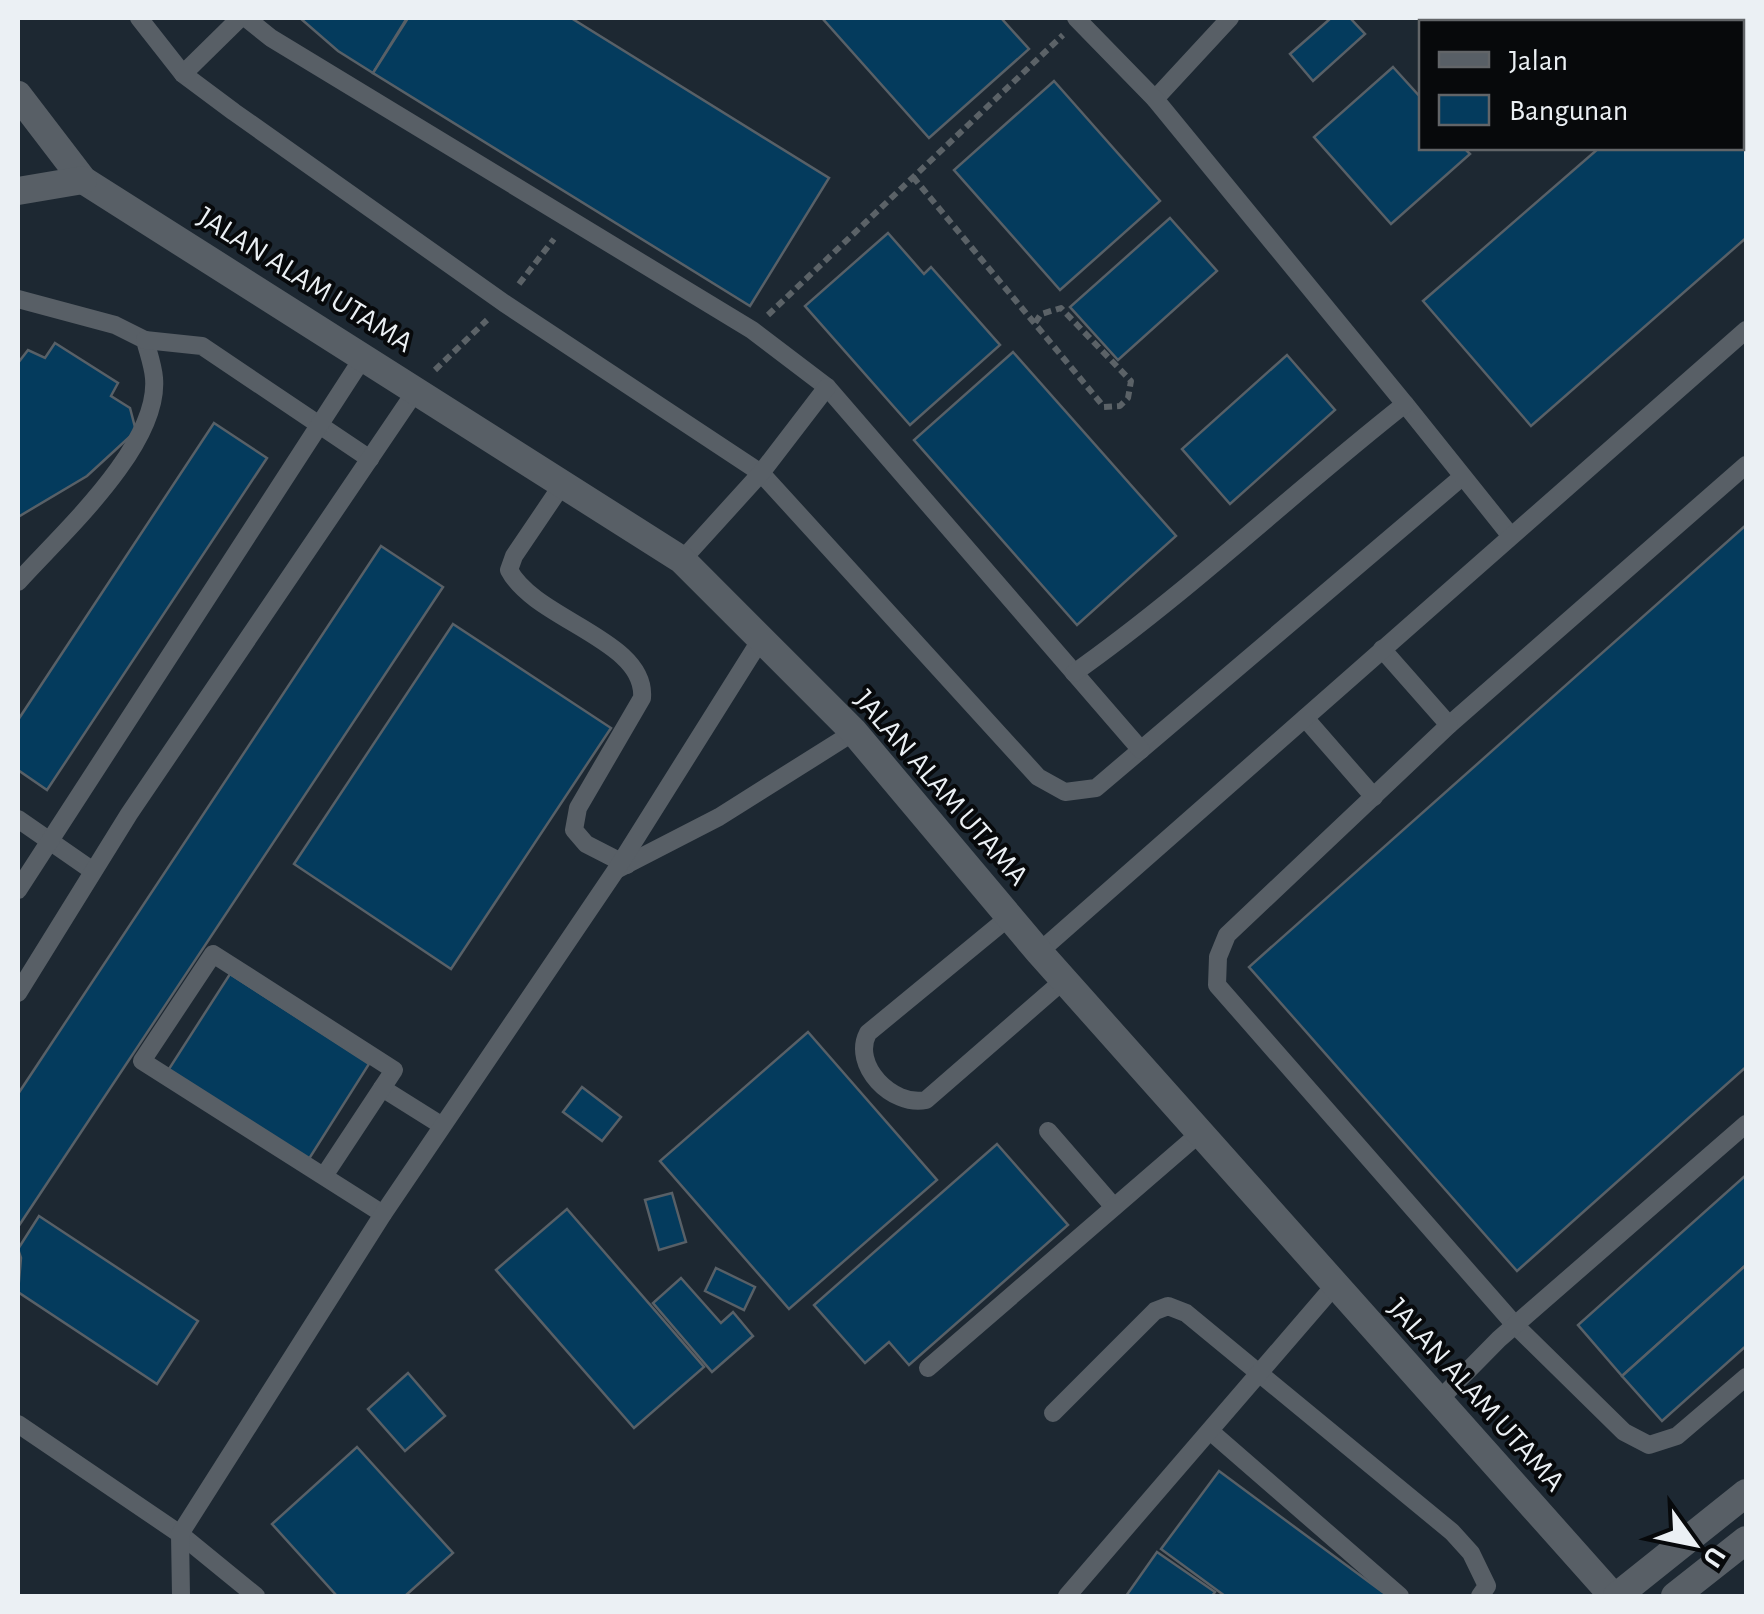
<svg xmlns="http://www.w3.org/2000/svg" width="1764" height="1614" font-family="'Alegreya Sans',sans-serif">
  <rect width="100%" height="100%" fill="#192025"/>
  <path fill="#1d2832" fill-rule="evenodd" d="M18 18H1746V1596H18ZM1422 22H1742V148H1422Z"/>
  <g fill="#043b5d" stroke="#586067" stroke-width="2.5">
    <path d="M300 18H407L373 73 338 51Z"/>
    <path d="M408 18H571L829 178 750 306 373 73Z"/>
    <path d="M822 18H1001L1029 49 929 138Z"/>
    <path d="M1331 18H1350L1365 34 1313 81 1290 54Z"/>
    <path d="M1746 18V238L1531 426 1423 301 1599 148H1742V23Z"/>
    <path d="M1393 67 1422 99V148H1464L1470 154 1391 224 1314 137Z"/>
    <path d="M1054 81 1160 201 1060 290 954 170Z"/>
    <path d="M1170 218 1217 271 1118 360 1070 307Z"/>
    <path d="M888 233 924 274 931 267 1000 345 910 425 805 306Z"/>
    <path d="M55 343 118 383 111 396 130 408 136 431 87 476 18 517V363L28 350 45 358Z"/>
    <path d="M1013 352 1176 536 1077 625 914 440Z"/>
    <path d="M1287 355 1335 410 1230 504 1182 449Z"/>
    <path d="M214 423 267 458 47 790 18 770V720Z"/>
    <path d="M1746 525V1067L1517 1271 1249 967Z"/>
    <path d="M381 546 443 587 18 1227V1094Z"/>
    <path d="M453 624 611 728 451 969 294 864Z"/>
    <path d="M230 974 369 1064 307 1162 167 1072Z"/>
    <path d="M808 1032 937 1180 789 1309 660 1161Z"/>
    <path d="M582 1087 621 1117 602 1141 563 1112Z"/>
    <path d="M997 1144 1068 1225 909 1365 889 1342 865 1363 814 1305Z"/>
    <path d="M1746 1175V1265L1622 1376 1578 1325Z"/>
    <path d="M672 1193 686 1242 659 1250 645 1200Z"/>
    <path d="M567 1209 704 1367 634 1428 496 1270Z"/>
    <path d="M39 1216 198 1321 157 1384 18 1292 21 1258 18 1249Z"/>
    <path d="M1746 1265V1346L1662 1421 1622 1376Z"/>
    <path d="M716 1268 755 1287 744 1310 705 1291Z"/>
    <path d="M681 1278 721 1323 733 1312 753 1336 712 1372 653 1303Z"/>
    <path d="M408 1373 445 1416 405 1451 368 1409Z"/>
    <path d="M357 1447 453 1553 405 1596H337L272 1524Z"/>
    <path d="M1219 1471 1388 1596H1225L1161 1549Z"/>
    <path d="M1157 1552 1215 1592 1212 1596H1126Z"/>
  </g>
  <g fill="none" stroke-linecap="round" stroke-linejoin="round">
    <g stroke="#5b6267" stroke-width="6" stroke-dasharray="8 5" stroke-linecap="butt">
      <path d="M913 177 1104 407 1120 406 1128 398 1131 381 1061 308 1041 314 1035 323"/>
      <path d="M519 284 554 239"/>
      <path d="M768 315 1063 35"/>
      <path d="M435 370 487 320"/>
    </g>
    <g stroke="#585f66" stroke-width="18">
      <path d="M139 18 183 74 234 112 504 303 761 473 1038 777 1065 792 1096 788 1462 477"/>
      <path d="M246 18 271 38 752 330 827 387 1141 750"/>
      <path d="M183 74 240 18"/>
      <path d="M1155 99 1230 18"/>
      <path d="M18 299 115 325 145 340C148 352 153 365 154 378 160 446 60 535 18 582"/>
      <path d="M145 340 202 346 370 459"/>
      <path d="M1405 404 1510 535"/>
      <path d="M1746 465 1449 725 1227 935 1218 957 1217 985 1515 1325 1624 1432 1649 1445 1677 1436 1746 1377"/>
      <path d="M564 482 514 556 509 570C535 620 647 640 642 698L578 808 574 830 586 844 627 865"/>
      <path d="M682 560 761 473 827 387"/>
      <path d="M1382 649 1449 725"/>
      <path d="M1074 673C1190 591 1293 492 1405 404L1155 99 1076 18"/>
      <path d="M1305 718 1374 797"/>
      <path d="M18 819 93 871"/>
      <path d="M616 870 719 817 854 732"/>
      <path d="M18 890 364 356"/>
      <path d="M1009 917 868 1033C851 1065 892 1107 926 1100L1064 980"/>
      <path d="M1039 952 1746 330"/>
      <path d="M18 993 129 814 417 389"/>
      <path d="M382 1088 441 1125"/>
      <path d="M1048 1131 1114 1207"/>
      <path d="M324 1176 394 1070 213 954 142 1061 383 1214"/>
      <path d="M928 1368 1200 1133"/>
      <path d="M1436 1403 1499 1339 1746 1124"/>
      <path d="M1053 1413 1155 1311 1168 1306 1186 1313 1452 1532 1471 1553 1487 1586 1480 1596"/>
      <path d="M18 1424 180 1534 256 1596"/>
      <path d="M1210 1431 1400 1596"/>
      <path d="M181 1596 180 1534 383 1214 616 870 761 639"/>
      <path d="M1067 1596 1335 1285"/>
    </g>
    <g stroke="#585f66" stroke-width="28">
      <path d="M18 95 83 180 682 560 854 732 1039 952 1613 1596"/>
      <path d="M18 191 83 180"/>
      <path d="M1617 1596 1746 1493"/>
      <path d="M1675 1596 1746 1540"/>
    </g>
  </g>
  <g text-anchor="middle" dominant-baseline="central" stroke-width="8" stroke-linejoin="round" paint-order="stroke">
    <g font-size="30" fill="#ebf0f4" stroke="#07090b">
      <text transform="translate(305 280) rotate(32)">JALAN ALAM UTAMA</text>
      <text transform="translate(941 788) rotate(49)">JALAN ALAM UTAMA</text>
      <text transform="translate(1476 1395) rotate(48)">JALAN ALAM UTAMA</text>
    </g>
  </g>
  <rect width="1764" height="1614" fill="none" stroke="#ebf0f4" stroke-width="40"/>
  <rect x="1419" y="20" width="325" height="130" fill="#07090b" stroke="#626568" stroke-width="2.5"/>
  <rect x="1439" y="52" width="50" height="15" fill="#585f66" stroke="#626568" stroke-width="2.5"/>
  <text x="1509" y="70" font-size="30" fill="#ebf0f4">Jalan</text>
  <rect x="1439" y="95" width="50" height="30" fill="#043b5d" stroke="#626568" stroke-width="2.5"/>
  <text x="1509" y="120" font-size="30" fill="#ebf0f4">Bangunan</text>
  <g transform="translate(1694 1544) rotate(123)" stroke="#07090b" stroke-width="8" paint-order="stroke">
  <path d="M0-8L18 38L0 25L-18 38Z" fill="#ebf0f4"/>
  <text y="-15" font-size="28" font-weight="bold" text-anchor="middle" fill="#ebf0f4">U</text>
  </g>
</svg>
